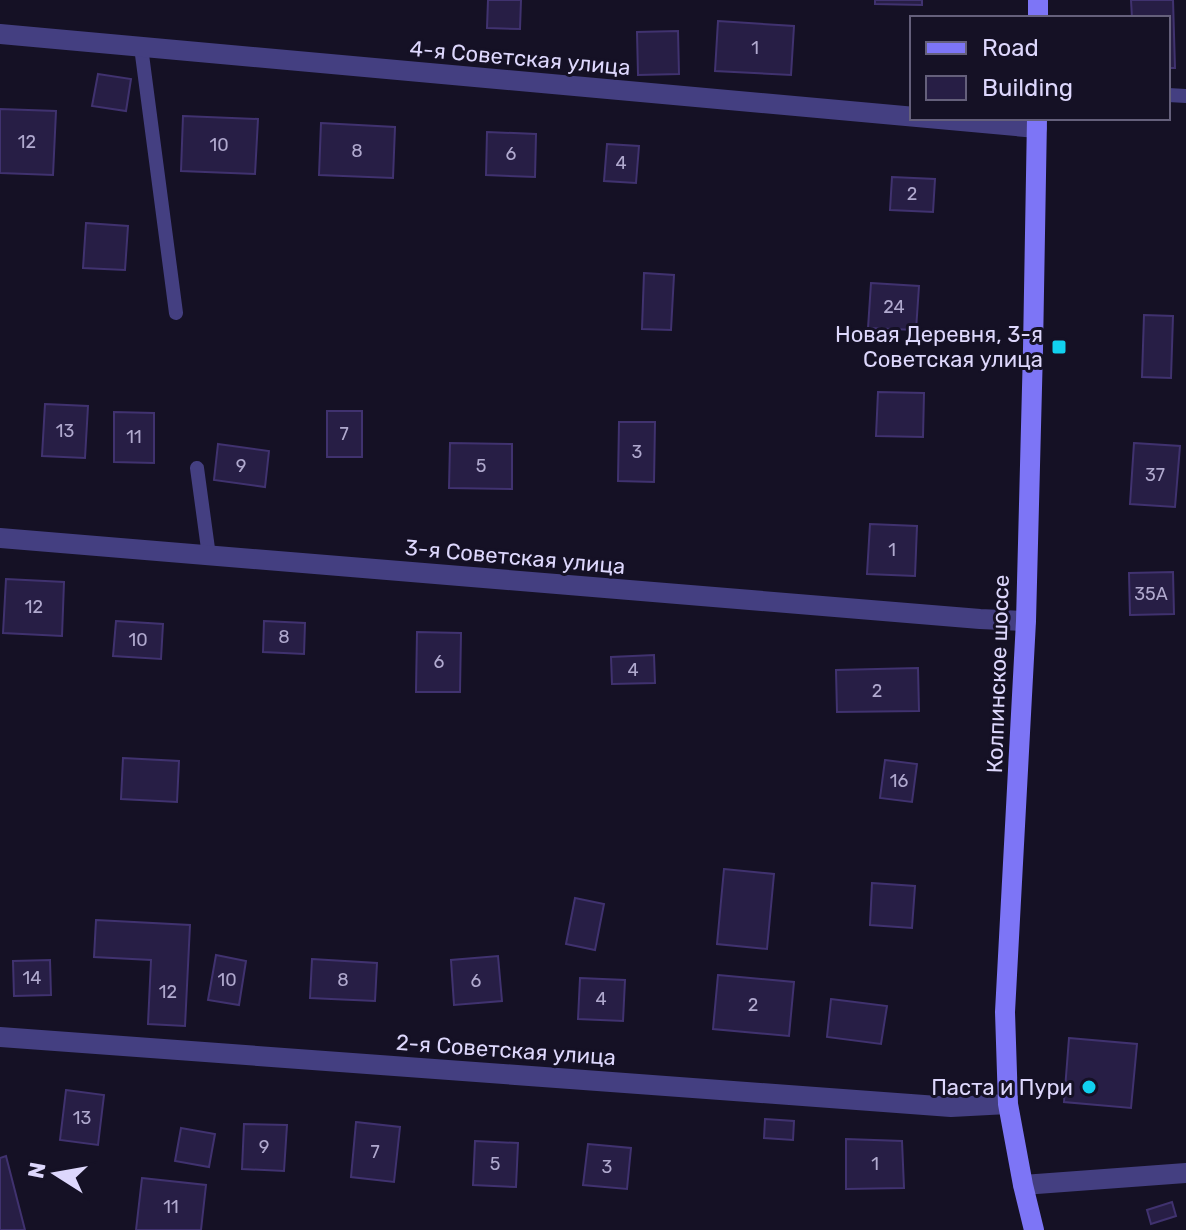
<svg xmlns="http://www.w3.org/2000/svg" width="1186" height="1230" font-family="Rubik,sans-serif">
  <rect width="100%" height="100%" fill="#151125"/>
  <g fill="#271e45" stroke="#40326f" stroke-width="2">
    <path d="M488 0H521L520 29 487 28Z"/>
    <path d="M875 0H922V5L875 4Z"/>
    <path d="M1131 0H1173L1175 68H1168V18H1132Z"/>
    <path d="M718 21 794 26 791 75 715 71Z"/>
    <path d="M678 31 679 74 638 75 637 32Z"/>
    <path d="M98 74 131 79 126 111 92 106Z"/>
    <path d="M0 109 56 111 53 175 0 173Z"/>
    <path d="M183 116 258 119 255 174 181 171Z"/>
    <path d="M321 123 395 127 393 178 319 175Z"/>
    <path d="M487 132 536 134 535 177 486 175Z"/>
    <path d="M607 144 639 146 636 183 604 181Z"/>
    <path d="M892 177 935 179 933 212 890 210Z"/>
    <path d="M86 223 128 226 125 270 83 268Z"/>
    <path d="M644 273 674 275 671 330 642 329Z"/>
    <path d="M871 283 919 286 916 330 868 328Z"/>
    <path d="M1144 315 1173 316 1171 378 1142 377Z"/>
    <path d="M878 392 924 393 923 437 876 436Z"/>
    <path d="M45 404 88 406 85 458 42 456Z"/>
    <rect x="327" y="411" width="35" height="46"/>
    <path d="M114 412 154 413V463L114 462Z"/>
    <path d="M619 422H655L654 482 618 481Z"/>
    <path d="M450 443 512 444V489L449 488Z"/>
    <path d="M1134 443 1180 446 1175 507 1130 504Z"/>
    <path d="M218 444 269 451 265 487 214 480Z"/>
    <path d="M870 524 917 526 915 576 867 574Z"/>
    <path d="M1173 572 1174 614 1130 615 1129 573Z"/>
    <path d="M6 579 64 582 62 636 3 633Z"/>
    <path d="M116 621 163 624 161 659 113 656Z"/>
    <path d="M264 621 305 623 304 654 263 652Z"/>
    <path d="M417 632 461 633 460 692H416Z"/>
    <path d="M654 655 655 683 612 684 611 657Z"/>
    <path d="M918 668 919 711 837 712 836 670Z"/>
    <path d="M123 758 179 761 177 802 121 799Z"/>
    <path d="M885 760 917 764 912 802 880 798Z"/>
    <path d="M724 869 774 874 767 949 717 944Z"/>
    <path d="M872 883 915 886 912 928 870 925Z"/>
    <path d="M575 898 604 904 595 950 566 944Z"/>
    <path d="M96 920 190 925 185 1026 148 1024 151 960 94 957Z"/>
    <path d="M216 955 246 961 239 1005 208 1000Z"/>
    <path d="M498 956 502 1001 454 1005 451 960Z"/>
    <path d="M312 959 377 963 375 1001 310 998Z"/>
    <path d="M50 960 51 995 14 996 13 961Z"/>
    <path d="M718 975 794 982 789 1036 713 1029Z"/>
    <path d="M580 978 625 980 623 1021 578 1019Z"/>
    <path d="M831 999 887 1006 881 1044 827 1037Z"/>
    <path d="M1069 1038 1137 1044 1131 1108 1064 1102Z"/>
    <path d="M66 1090 104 1095 98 1145 60 1140Z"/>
    <path d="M765 1119 794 1121 793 1140 764 1138Z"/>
    <path d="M356 1122 400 1127 394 1182 351 1177Z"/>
    <path d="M244 1124 287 1125 284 1171 242 1169Z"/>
    <path d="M181 1128 215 1134 209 1167 175 1161Z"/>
    <path d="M846 1139 902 1141 904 1188 846 1189Z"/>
    <path d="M475 1141 518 1143 516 1187 473 1185Z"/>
    <path d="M588 1144 631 1148 627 1189 583 1185Z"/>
    <path d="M6 1156 25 1230H0V1158Z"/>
    <path d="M142 1178 206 1185 201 1230H136Z"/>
    <path d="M1172 1202 1176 1216 1151 1224 1147 1210Z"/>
  </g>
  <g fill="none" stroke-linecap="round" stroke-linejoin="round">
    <g stroke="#443f81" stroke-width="14">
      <path d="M141 47 176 313"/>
      <path d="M1168 95 1186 96"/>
      <path d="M197 468 209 556"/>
    </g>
    <g stroke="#443f81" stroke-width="20">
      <path d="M0 34 1037 128"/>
      <path d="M0 538 980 619 1026 621"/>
      <path d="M0 1037 951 1107 1008 1104"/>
      <path d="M1023 1185 1186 1173"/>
    </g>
    <g stroke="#7d75f6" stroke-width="20">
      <path d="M1038 18V0"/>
      <path d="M1034 1230 1023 1185 1008 1104 1005 1012 1026 621 1033 349 1037 118"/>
    </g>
  </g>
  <g fill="#11d1ef" stroke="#151125" stroke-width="3">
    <rect x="1051" y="339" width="16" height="16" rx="4"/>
    <circle cx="1089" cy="1087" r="8"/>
  </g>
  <g text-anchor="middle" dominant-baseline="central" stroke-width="6" stroke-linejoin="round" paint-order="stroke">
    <g font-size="18" fill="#b0a9ce">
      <text x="755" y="48">1</text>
      <text x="27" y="142">12</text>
      <text x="219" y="145">10</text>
      <text x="357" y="151">8</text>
      <text x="511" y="154">6</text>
      <text x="621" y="163">4</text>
      <text x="912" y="194">2</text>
      <text x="894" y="307">24</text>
      <text x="65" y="431">13</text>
      <text x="344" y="434">7</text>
      <text x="134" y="437">11</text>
      <text x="637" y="452">3</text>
      <text x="241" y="466">9</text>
      <text x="481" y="466">5</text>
      <text x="1155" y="475">37</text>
      <text x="892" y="550">1</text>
      <text x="1151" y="594">35А</text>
      <text x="34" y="607">12</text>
      <text x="284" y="637">8</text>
      <text x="138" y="640">10</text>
      <text x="439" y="662">6</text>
      <text x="633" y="670">4</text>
      <text x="877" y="691">2</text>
      <text x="899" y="781">16</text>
      <text x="32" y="978">14</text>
      <text x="227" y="980">10</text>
      <text x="343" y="980">8</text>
      <text x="476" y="981">6</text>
      <text x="168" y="992">12</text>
      <text x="601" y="999">4</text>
      <text x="753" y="1005">2</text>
      <text x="82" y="1118">13</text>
      <text x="264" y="1147">9</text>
      <text x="375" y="1152">7</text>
      <text x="495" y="1164">5</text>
      <text x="875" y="1164">1</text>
      <text x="607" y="1167">3</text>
      <text x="171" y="1207">11</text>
    </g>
    <g font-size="22" fill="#ddd7fc" stroke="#151125">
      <text transform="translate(520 58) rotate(5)">4-я Советская улица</text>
      <text transform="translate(515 557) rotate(5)">3-я Советская улица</text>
      <text transform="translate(998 674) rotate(-88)">Колпинское шоссе</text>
      <text transform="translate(506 1050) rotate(4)">2-я Советская улица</text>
    </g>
    <g font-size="22" fill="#ddd7fc" stroke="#151125" text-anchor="end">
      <text x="1043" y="334">Новая Деревня, 3-я<tspan x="1043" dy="25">Советская улица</tspan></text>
      <text x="1073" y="1087">Паста и Пури</text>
    </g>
  </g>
  <rect x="910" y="16" width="260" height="104" fill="#151125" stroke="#65607b" stroke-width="2"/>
  <rect x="926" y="42" width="40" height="12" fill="#7d75f6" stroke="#65607b" stroke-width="2"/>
  <text x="982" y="56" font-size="24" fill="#ddd7fc">Road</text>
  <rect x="926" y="76" width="40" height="24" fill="#271e45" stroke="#65607b" stroke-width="2"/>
  <text x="982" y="96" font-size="24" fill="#ddd7fc">Building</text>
  <g transform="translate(56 1174) rotate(281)" stroke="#151125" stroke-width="6" paint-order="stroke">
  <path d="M0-6L14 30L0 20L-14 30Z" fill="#ddd7fc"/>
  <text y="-12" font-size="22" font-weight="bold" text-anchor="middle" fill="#ddd7fc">N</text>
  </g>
</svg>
